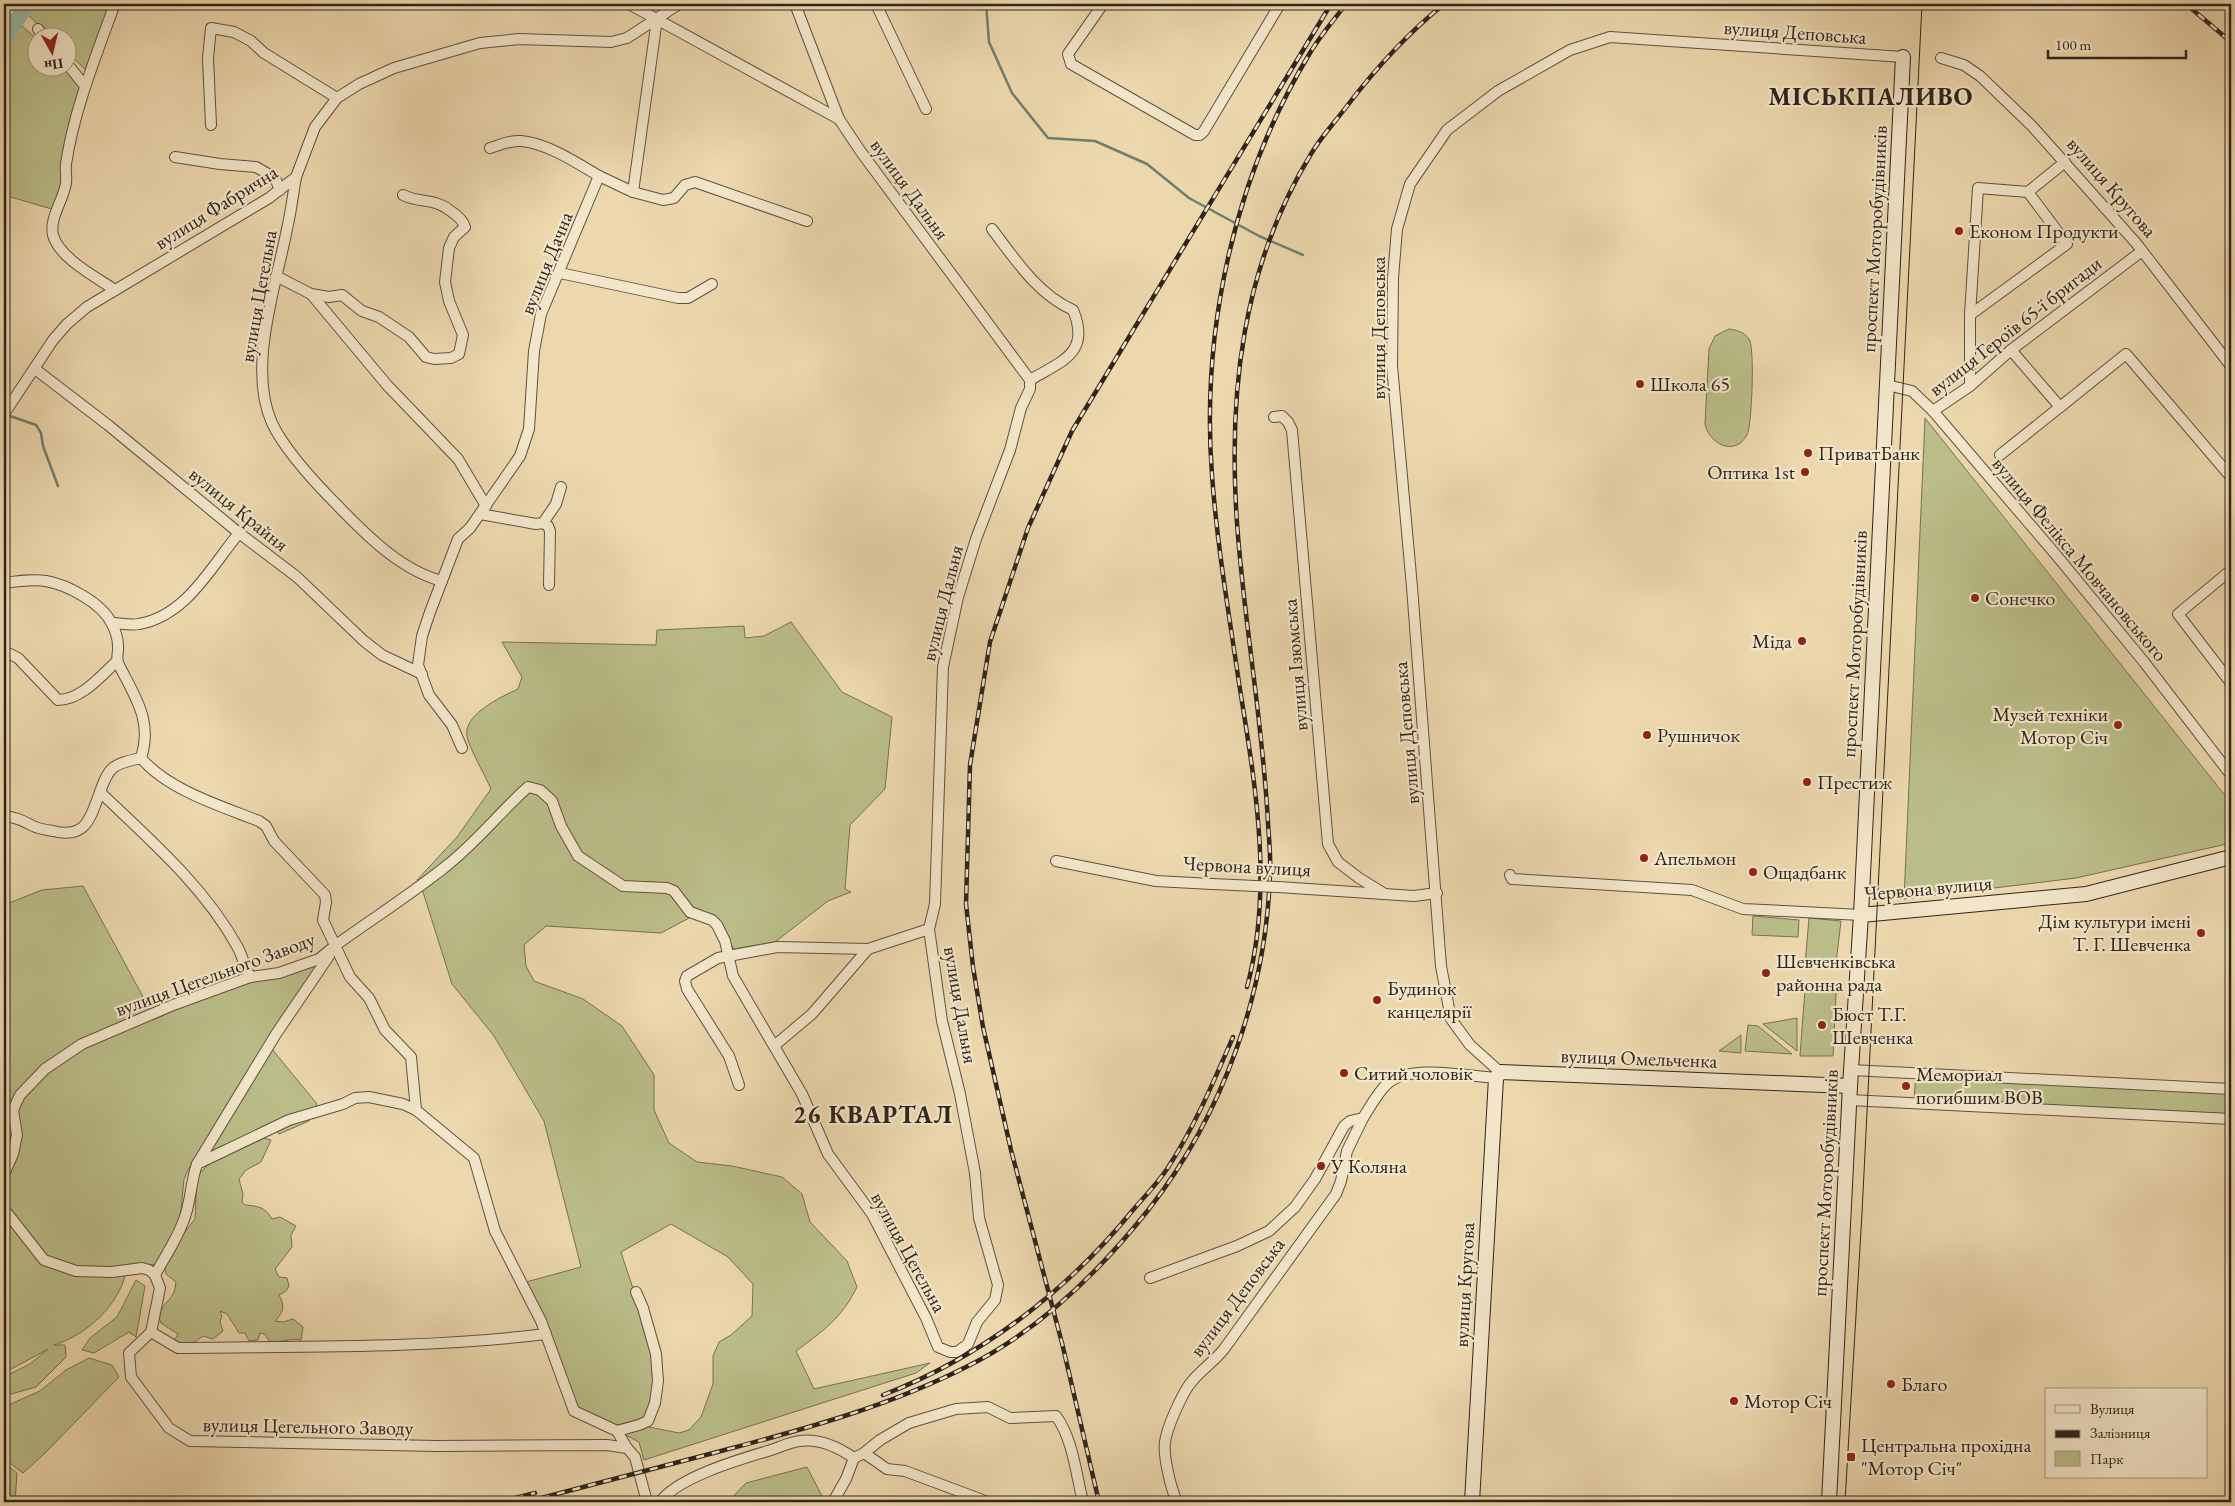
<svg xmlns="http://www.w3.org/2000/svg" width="2235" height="1506" font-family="'EB Garamond',serif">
  <rect width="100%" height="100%" fill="#edd8ae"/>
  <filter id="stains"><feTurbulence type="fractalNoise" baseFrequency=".004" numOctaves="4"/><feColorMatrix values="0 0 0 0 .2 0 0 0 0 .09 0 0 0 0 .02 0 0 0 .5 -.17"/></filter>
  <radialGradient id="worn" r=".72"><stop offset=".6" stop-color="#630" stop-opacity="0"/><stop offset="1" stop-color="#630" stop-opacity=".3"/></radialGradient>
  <g fill="#bbbe89" stroke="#757153">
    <path d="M16 4H120L88 72 68 53V38L52 37Z"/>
    <path d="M4 10 37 39 38 68H68L85 80 55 210 4 195Z"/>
    <path d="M1729 329C1737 330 1744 332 1749 339 1755 347 1752 425 1747 435 1735 457 1709 444 1705 424L1709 349 1715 336Z"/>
    <path d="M1925 418 2231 803V843L2076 878 1904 899Z"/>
    <path d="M791 622 842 692 892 717 885 789 850 825 845 889 851 892 828 901 775 942 734 949 717 920 697 908 691 917 661 933 546 926 524 945 526 966 534 981 583 999 622 1026 654 1075V1110L669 1143 697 1162 732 1166 782 1177 802 1194 810 1222 847 1261 857 1287C842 1318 823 1331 796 1351L814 1389 930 1363 916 1373 644 1460 639 1442 622 1433 649 1427 679 1433 689 1430 701 1417 713 1384V1356L719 1342 731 1335 752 1316 753 1284 728 1257 671 1224 621 1252C633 1291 654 1341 654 1380 654 1393 650 1406 645 1418L613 1426 577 1407 526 1282 581 1267 544 1121 494 1036 452 984 423 892 417 880 457 837 491 789C486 777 468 746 467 736 463 714 503 696 518 689L522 677 502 642 656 645 657 630 744 626 745 638 764 636Z"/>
    <path d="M83 886 148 1006 153 1020 187 1005 244 984 281 976 319 962 267 1043 317 1104 309 1121 279 1134 270 1124 191 1164 184 1179 180 1220 159 1264 128 1267C125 1275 123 1285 118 1293 105 1317 80 1337 54 1345H65L66 1357 36 1387 4 1396V1377L30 1364 48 1349 4 1373V905L42 890Z"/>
    <path d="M1753 916 1799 920 1798 937 1752 935Z"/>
    <path d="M1809 918 1841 921 1836 963 1830 966 1805 965Z"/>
    <path d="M1805 989 1836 993 1833 1056H1800Z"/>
    <path d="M1797 1018V1051L1763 1024Z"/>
    <path d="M1748 1025 1758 1026 1792 1054 1745 1051Z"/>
    <path d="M1741 1035V1053L1719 1051Z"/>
    <path d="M1916 1075 2231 1093V1115L1914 1099Z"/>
    <path d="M264 1138 271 1140 261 1162 246 1170 239 1179 243 1194 242 1202 245 1205C258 1206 265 1207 272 1219L280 1217 296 1226 291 1235 292 1247 275 1269 279 1277 287 1278 289 1286 286 1291 279 1295C285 1306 284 1312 275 1321L283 1322 293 1319 303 1327 301 1340C290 1338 280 1343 269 1341L265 1334 260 1333 258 1340 249 1341 245 1333H239L227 1314 220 1311 222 1316 220 1322 223 1331 213 1339 203 1336C194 1343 185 1348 174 1341L178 1334 161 1323 158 1315C164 1301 175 1300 176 1282L166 1274 164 1262 172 1257 184 1233 195 1219 197 1176 210 1163Z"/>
    <path d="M136 1280 145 1286 136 1337 129 1332 94 1353 82 1350 90 1338 117 1317Z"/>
    <path d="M89 1358 112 1365 119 1377 44 1454 23 1473 6 1460 9 1438 4 1430V1407L40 1391 66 1370Z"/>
    <path d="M4 1463 17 1473 15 1502H4Z"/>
    <path d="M807 1467 825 1502H728L746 1483Z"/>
  </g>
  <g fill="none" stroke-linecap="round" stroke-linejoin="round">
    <g stroke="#6f7e70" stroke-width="2.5">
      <path d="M986 4 989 42 1012 93 1048 138 1095 141 1147 164 1189 198 1259 236 1303 255"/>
      <path d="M10 416 36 425 41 433 43 446 58 486"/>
    </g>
    <path stroke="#9abaa8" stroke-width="16" d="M4 40 27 4"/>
    <g stroke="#5e5141" stroke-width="12">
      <g id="street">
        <path d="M629 4 839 119"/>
        <path d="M876 4 926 109"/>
        <path d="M1103 4 1068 54 1071 64 1195 135H1200L1204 131 1280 4"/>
        <path d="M38 29 45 38"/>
        <path d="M1941 58 1964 65 1980 76 2032 126 2136 243 2231 366"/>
        <path d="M68 65 85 86"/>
        <path d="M211 125 208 58 211 28 234 32 251 41 264 53 337 98"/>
        <path d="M490 148C500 145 510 140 521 141 547 143 577 163 599 176"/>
        <path d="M175 157 220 164 256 167 275 178 280 190"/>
        <path d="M296 177C293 194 291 212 287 229 276 286 247 368 272 423 285 451 319 487 341 509 369 538 403 571 442 581"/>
        <path d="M633 192 663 200 674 198 685 185 695 182 807 221"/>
        <path d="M992 229C1015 259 1037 294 1073 310 1091 353 1062 361 1030 380"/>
        <path d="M560 273 678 298H688L712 284"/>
        <path d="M276 276 311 294 387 385 458 459 486 506"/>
        <path d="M115 290C96 277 59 258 53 235 49 218 64 199 66 183 67 177 65 170 66 164 74 110 96 56 114 6L117 4"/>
        <path d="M311 294 329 297 342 295 362 311 379 317 409 337 426 357 434 359 451 358 459 354 463 335 449 301 445 282 449 248 454 237 465 227C463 220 458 216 452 212 434 197 421 204 403 195"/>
        <path d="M1970 315 2067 244 2028 192"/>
        <path d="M2011 350 2060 407 2126 354 2231 477"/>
        <path d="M35 369 108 425 239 533 297 577 364 641 382 655 422 674"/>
        <path d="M1887 385 1912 391 1933 411 2057 556 2144 662 2231 775"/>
        <path d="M1970 386V315L1978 188 2028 192 2065 162"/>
        <path d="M1933 411 1970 386 2011 350 2142 251"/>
        <path d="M4 414 53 340 67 324 87 307 269 198 296 177 315 127 337 98 359 84 394 68 480 43 519 39 611 42 627 38 679 4"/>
        <path d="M1274 417 1282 416 1288 422 1292 430 1328 844 1338 862 1359 878 1385 894"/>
        <path d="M2000 455 2060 407"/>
        <path d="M480 514 536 524 543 523 556 504 561 487"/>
        <path d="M543 523 548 526 550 531 549 585"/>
        <path d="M2231 570 2178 614 2231 683"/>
        <path d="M4 583C18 581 32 579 46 581 68 585 102 603 112 624 115 630 118 639 118 646 119 653 115 658 119 665 135 697 153 721 141 758"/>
        <path d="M112 623C120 623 130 626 139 624 186 616 211 567 239 533"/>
        <path d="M4 651 18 658 58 700C81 700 101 676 117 661"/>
        <path d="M462 748 452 725 429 695 418 665 422 636 430 612 458 539 470 528 520 456 529 429 534 351 541 314 599 176 633 192 657 19"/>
        <path d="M141 758C168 790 221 806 259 821L266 826 274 841 325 895 326 902 323 920 350 977 369 998 385 1030 411 1057 416 1110"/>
        <path d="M100 792C109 766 113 764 141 758"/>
        <path d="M4 816C16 817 23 821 33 826 39 829 46 830 53 831 86 839 90 819 100 792 149 839 203 885 237 946 242 955 245 967 250 977"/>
        <path d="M1056 861 1156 881 1212 884"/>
        <path d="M1510 875 1512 879 1692 890 1743 909 1861 915"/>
        <path d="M1278 887 1414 896 1437 893"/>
        <path d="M774 1046 812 1014 868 949 929 929"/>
        <path d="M1851 1070 2231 1089"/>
        <path d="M1500 1072 1470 1045 1451 1019 1441 966 1412 587 1392 366 1393 278 1397 229 1410 184 1447 130 1498 91 1570 50 1610 37 1903 57"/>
        <path d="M739 1085 729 1056 687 989 685 981 687 976 718 958 777 947 868 949"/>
        <path d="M1849 1100 2231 1119"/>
        <path d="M197 1164 289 1120 343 1104 355 1098 369 1097 403 1104 416 1110 474 1158 495 1231 541 1321 574 1411 617 1431"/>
        <path d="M4 1174 13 1154 17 1135 13 1110 20 1095 45 1069 82 1044 173 1005 250 977 279 973 319 959 336 945C372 919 410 895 445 867 476 843 499 813 528 787L540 790 552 801 561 826 578 856 623 886 667 888 674 891 690 912 712 920 717 925 725 941 733 976 802 1094 828 1154 872 1214 926 1318 938 1347 950 1352H957L968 1344 977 1322 995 1300 998 1285 979 1218 975 1173 960 1094 942 1021 929 929 935 904 943 667 958 597 976 539 1010 450 1021 408 1030 389V380L861 152 839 119 795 4"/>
        <path d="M4 1209 44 1260 76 1271 112 1272 142 1268 149 1270 155 1275 160 1288 151 1332 129 1353 131 1377 169 1428 190 1441 436 1446 607 1445 627 1448 635 1457 647 1502"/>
        <path d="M155 1275C164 1258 176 1241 183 1222 191 1204 190 1184 197 1164L276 1034 329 956"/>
        <path d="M1150 1278 1237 1246 1269 1231 1295 1207 1315 1179 1344 1126 1350 1121 1363 1118C1370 1107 1378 1092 1388 1083 1409 1064 1468 1076 1496 1078"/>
        <path d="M151 1332 178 1348C300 1346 424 1349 546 1334"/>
        <path d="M627 1448 617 1431 639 1425 648 1421 655 1403 658 1381 656 1354 643 1308 636 1292"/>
        <path d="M864 1453 880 1440 909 1423 956 1409 988 1407 1010 1418 1056 1416C1073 1439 1076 1474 1083 1502"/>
        <path d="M660 1502C678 1477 741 1459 771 1450 780 1447 790 1442 800 1441 820 1438 838 1447 854 1458"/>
        <path d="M833 1502 846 1479 854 1458 864 1453 887 1469 905 1471 988 1502"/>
        <path d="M1177 1502C1171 1489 1163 1456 1165 1442 1167 1427 1181 1397 1189 1385 1199 1371 1214 1362 1224 1349L1336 1194 1341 1181 1347 1151 1363 1118"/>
      </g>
    </g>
    <g stroke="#2f241d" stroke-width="16">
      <g id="secondary">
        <path d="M1861 915 2086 894 2231 857"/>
        <path d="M1472 1502 1496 1078 1500 1072 1850 1086"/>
        <path d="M1829 1502 1850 1086 1861 915 1903 57"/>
      </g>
    </g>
    <use href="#street" stroke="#f3e6ca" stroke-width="10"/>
    <use href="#secondary" stroke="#f3e6ca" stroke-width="14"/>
    <path stroke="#2f241d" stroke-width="1" d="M1845 1502 1862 1213 1922 4"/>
    <g stroke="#2f241d" stroke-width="4.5">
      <g id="rail">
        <path d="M2186 4 2231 42"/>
        <path d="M2223 4 2231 11"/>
        <path d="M1247 987C1274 887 1255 783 1239 683 1229 614 1217 545 1212 475 1201 330 1234 178 1310 53 1320 36 1334 20 1346 4"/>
        <path d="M883 1395C982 1357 1067 1291 1133 1210 1144 1197 1157 1184 1167 1169 1194 1128 1213 1083 1233 1037"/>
        <path d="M500 1502 535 1493"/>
        <path d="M526 1502C591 1485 656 1468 721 1451 805 1429 890 1406 968 1366 1040 1330 1100 1271 1149 1209 1223 1114 1266 994 1270 874 1271 857 1269 840 1268 823 1263 723 1244 623 1237 523 1228 393 1242 267 1311 154 1321 137 1335 122 1347 106 1376 68 1407 34 1444 4"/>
        <path d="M1099 1502 1062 1343 1011 1150 983 1027 973 967 966 904 970 765 990 642 1028 528 1072 431 1331 4"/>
      </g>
    </g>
    <use href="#rail" stroke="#f3e6ca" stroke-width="2.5" stroke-dasharray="8" stroke-linecap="butt"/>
    <g stroke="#5e5141" stroke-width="12" stroke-linecap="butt">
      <path id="street-bridge" d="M1212 884 1278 887"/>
    </g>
    <use href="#street-bridge" stroke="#f3e6ca" stroke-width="10"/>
  </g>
  <g fill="#8f2418" stroke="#f3e6ca" stroke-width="2">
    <circle cx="1959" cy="231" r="5"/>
    <circle cx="1640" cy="384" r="5"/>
    <circle cx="1808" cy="453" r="5"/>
    <circle cx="1805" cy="472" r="5"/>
    <circle cx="1975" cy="598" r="5"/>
    <circle cx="1802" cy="641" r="5"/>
    <circle cx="2118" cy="725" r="5"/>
    <circle cx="1647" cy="735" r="5"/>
    <circle cx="1807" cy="782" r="5"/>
    <circle cx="1644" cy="858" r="5"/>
    <circle cx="1753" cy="872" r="5"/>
    <circle cx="2201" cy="933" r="5"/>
    <circle cx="1766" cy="973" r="5"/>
    <circle cx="1377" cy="1000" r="5"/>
    <circle cx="1822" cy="1025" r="5"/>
    <circle cx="1344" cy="1073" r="5"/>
    <circle cx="1906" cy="1086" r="5"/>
    <circle cx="1321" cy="1166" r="5"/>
    <circle cx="1891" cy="1384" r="5"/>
    <circle cx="1734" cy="1401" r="5"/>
    <rect x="1846" y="1452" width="10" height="10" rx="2.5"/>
  </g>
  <g text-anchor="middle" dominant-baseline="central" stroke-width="4.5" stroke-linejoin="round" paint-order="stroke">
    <g font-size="20" fill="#2f241d" stroke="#f3e6ca">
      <text transform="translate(1795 32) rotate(4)">вулиця Деповська</text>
      <text transform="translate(2112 187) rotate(49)">вулиця Кругова</text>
      <text transform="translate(910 189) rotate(54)">вулиця Дальня</text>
      <text transform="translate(216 207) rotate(-32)">вулиця Фабрична</text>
      <text transform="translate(1874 239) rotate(-87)">проспект Моторобудівників</text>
      <text transform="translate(546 263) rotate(-68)">вулиця Дачна</text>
      <text transform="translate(258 296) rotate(-80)">вулиця Цегельна</text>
      <text transform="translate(2015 326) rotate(-38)">вулиця Героїв 65-ї бригади</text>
      <text transform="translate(1378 328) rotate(-90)">вулиця Деповська</text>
      <text transform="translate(239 509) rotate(39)">вулиця Крайня</text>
      <text transform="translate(2080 559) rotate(50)">вулиця Фелікса Мовчановського</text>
      <text transform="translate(942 603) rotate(-76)">вулиця Дальня</text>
      <text transform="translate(1854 644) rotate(-87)">проспект Моторобудівників</text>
      <text transform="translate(1295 665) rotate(-95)">вулиця Ізюмська</text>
      <text transform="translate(1406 733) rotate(-95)">вулиця Деповська</text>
      <text transform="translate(1247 866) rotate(3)">Червона вулиця</text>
      <text transform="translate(1928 888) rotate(-5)">Червона вулиця</text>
      <text transform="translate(215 974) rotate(-20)">вулиця Цегельного Заводу</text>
      <text transform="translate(961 1005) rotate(80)">вулиця Дальня</text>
      <text transform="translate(1639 1058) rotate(2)">вулиця Омельченка</text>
      <text transform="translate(1825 1183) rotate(-87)">проспект Моторобудівників</text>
      <text transform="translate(909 1252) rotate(61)">вулиця Цегельна</text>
      <text transform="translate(1464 1285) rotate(-87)">вулиця Кругова</text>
      <text transform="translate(1237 1297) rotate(-53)">вулиця Деповська</text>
      <text transform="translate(308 1426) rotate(1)">вулиця Цегельного Заводу</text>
    </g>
    <g font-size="20" fill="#2f241d" stroke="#f3e6ca" text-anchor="start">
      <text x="1969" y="231">Економ Продукти</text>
      <text x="1650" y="384">Школа 65</text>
      <text x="1818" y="453">ПриватБанк</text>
      <text x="1795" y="472" text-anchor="end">Оптика 1st</text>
      <text x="1985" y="598">Сонечко</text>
      <text x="1792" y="641" text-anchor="end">Міда</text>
      <text x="2108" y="714" text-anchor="end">Музей техніки<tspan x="2108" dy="23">Мотор Січ</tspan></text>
      <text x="1657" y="735">Рушничок</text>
      <text x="1817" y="782">Престиж</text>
      <text x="1654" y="858">Апельмон</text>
      <text x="1763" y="872">Ощадбанк</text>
      <text x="2191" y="921" text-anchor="end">Дім культури імені<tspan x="2191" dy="23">Т. Г. Шевченка</tspan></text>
      <text x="1776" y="961">Шевченківська<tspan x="1776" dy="23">районна рада</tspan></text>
      <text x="1387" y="988">Будинок<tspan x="1387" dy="23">канцелярії</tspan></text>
      <text x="1832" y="1014">Бюст Т.Г.<tspan x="1832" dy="23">Шевченка</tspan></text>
      <text x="1354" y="1073">Ситий чоловік</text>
      <text x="1916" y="1074">Мемориал<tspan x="1916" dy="23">погибшим ВОВ</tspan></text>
      <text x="1331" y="1166">У Коляна</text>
      <text x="1901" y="1384">Благо</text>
      <text x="1744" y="1401">Мотор Січ</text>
      <text x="1861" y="1445">Центральна прохідна<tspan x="1861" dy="23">"Мотор Січ"</tspan></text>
    </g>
    <g font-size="25" font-weight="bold" letter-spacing="1" fill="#2f241d" stroke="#f3e6ca">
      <text x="1871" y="96">МІСЬКПАЛИВО</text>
      <text x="873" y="1114">26 КВАРТАЛ</text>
    </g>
  </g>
  <rect width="2235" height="1506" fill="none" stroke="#edd8ae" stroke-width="20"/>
  <rect x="5" y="5" width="2225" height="1496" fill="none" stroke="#2f241d" stroke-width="2.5"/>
  <rect x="10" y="10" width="2215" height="1486" fill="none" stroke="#2f241d"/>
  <rect x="2045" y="1388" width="162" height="90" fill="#f3e6ca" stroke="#a59885"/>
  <rect x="2055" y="1405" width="25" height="8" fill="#f3e6ca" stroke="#a59885"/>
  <text x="2090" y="1414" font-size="15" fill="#2f241d">Вулиця</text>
  <rect x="2055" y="1430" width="25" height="8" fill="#2f241d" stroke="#a59885"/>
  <text x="2090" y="1438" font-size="15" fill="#2f241d">Залізниця</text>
  <rect x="2055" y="1451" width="25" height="15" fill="#bbbe89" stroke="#a59885"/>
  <text x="2090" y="1464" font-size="15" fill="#2f241d">Парк</text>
  <g transform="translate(52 52) rotate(172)"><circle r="24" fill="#f3e6ca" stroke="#a59885"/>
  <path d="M0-4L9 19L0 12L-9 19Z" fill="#8f2418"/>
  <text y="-8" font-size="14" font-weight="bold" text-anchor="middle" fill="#2f241d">Пн</text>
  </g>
  <path d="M2048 50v8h138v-8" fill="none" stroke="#2f241d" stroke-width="2.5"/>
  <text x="2055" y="50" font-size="15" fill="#2f241d" stroke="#f3e6ca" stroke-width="4" paint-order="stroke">100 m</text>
  <rect width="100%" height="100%" filter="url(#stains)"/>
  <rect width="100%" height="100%" fill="url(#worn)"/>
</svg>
